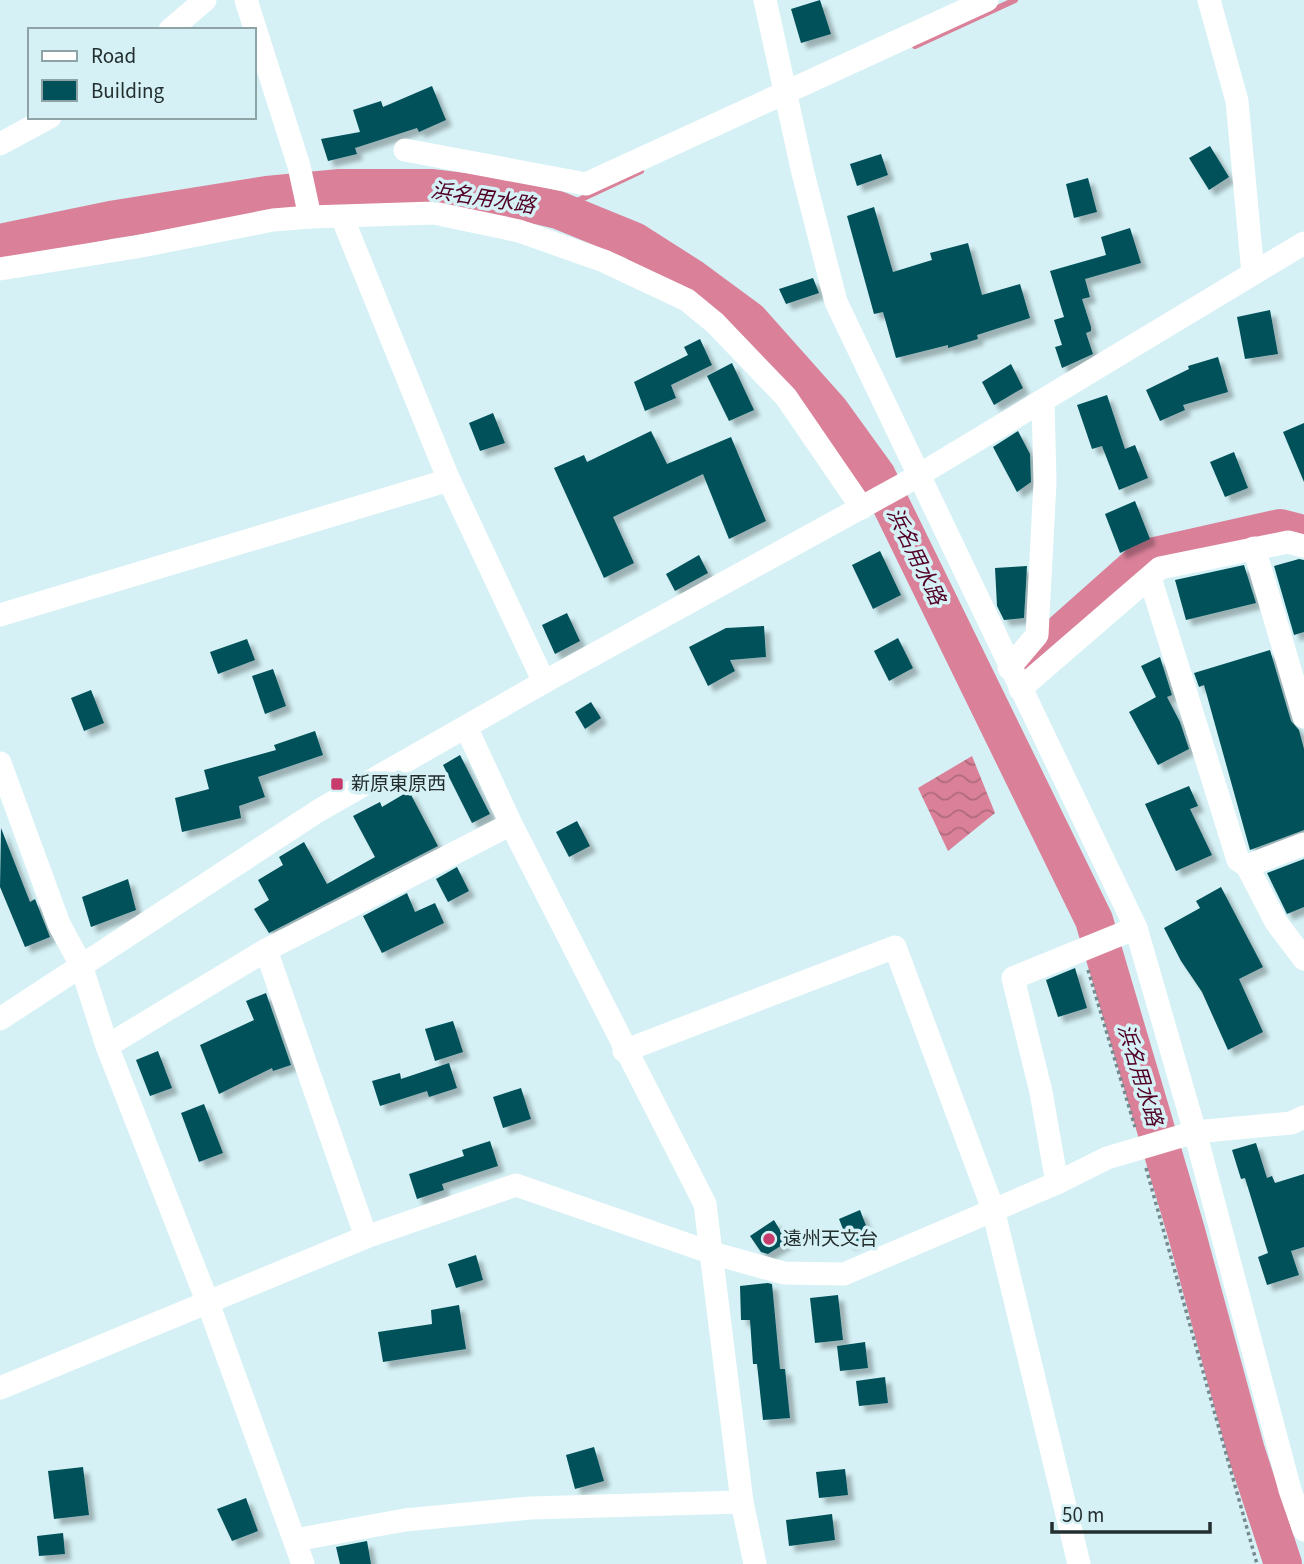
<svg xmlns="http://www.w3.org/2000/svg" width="1304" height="1564" font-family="'Source Sans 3','Noto Sans JP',sans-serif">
  <defs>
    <pattern id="water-waves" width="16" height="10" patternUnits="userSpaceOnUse" patternTransform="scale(1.75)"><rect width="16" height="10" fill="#da8199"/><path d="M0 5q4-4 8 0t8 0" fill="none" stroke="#b06a7d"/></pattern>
    <filter id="shadow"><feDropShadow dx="6" dy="6" stdDeviation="2" flood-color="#0004"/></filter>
  </defs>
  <rect width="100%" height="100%" fill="#d5f1f5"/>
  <path fill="url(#water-waves)" d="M972 756 995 813 948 851 918 788Z"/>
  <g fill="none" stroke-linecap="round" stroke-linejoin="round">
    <g stroke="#da8199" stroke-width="6">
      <path d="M915 46 1015 0"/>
      <path d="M558 210 641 171"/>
    </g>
    <g stroke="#da8199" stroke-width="38">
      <path d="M0 243 110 220 267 195 340 188H433L498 196 558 210 634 241 692 278 749 320 830 411 877 476 1094 920 1186 1231 1246 1451 1283 1564"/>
      <path d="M1021 669 1146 558 1280 528 1304 534"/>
    </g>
  </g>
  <g fill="#00515a" filter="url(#shadow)">
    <path d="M820 0 831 34 801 43 791 9Z"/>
    <path d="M432 86 446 120 419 132 417 128 355 148 357 154 328 161 321 139 360 132 353 110 381 101 383 107Z"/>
    <path d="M1210 146 1229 177 1209 190 1189 158Z"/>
    <path d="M881 154 888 175 857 186 850 164Z"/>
    <path d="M1088 178 1097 212 1074 218 1066 184Z"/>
    <path d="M874 207 893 272 932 260 930 253 968 243 982 295 1020 284 1030 318 977 335 978 339 948 348V345L896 358 883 312 874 314 847 216Z"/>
    <path d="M1130 228 1141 263 1085 279 1090 297 1082 299 1091 327V331L1086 333 1093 354 1062 368 1055 347 1062 345 1054 320 1064 317 1050 271 1106 255 1101 237Z"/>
    <path d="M813 278 819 293 786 304 779 289Z"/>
    <path d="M1270 310 1278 354 1245 359 1237 317Z"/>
    <path d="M700 339 712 365 671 385 676 398 645 411 634 382 688 355 684 347Z"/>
    <path d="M1218 357 1228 392 1183 405 1185 410 1160 421 1146 390 1189 369 1188 366Z"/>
    <path d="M732 363 754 410 729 421 707 376Z"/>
    <path d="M1011 364 1023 388 994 405 982 382Z"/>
    <path d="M1107 395 1125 449 1135 445 1148 478 1119 490 1102 446 1092 449 1077 405Z"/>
    <path d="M493 413 505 443 480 451 469 423Z"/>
    <path d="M1304 423V482L1283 432Z"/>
    <path d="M651 431 667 464 731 437 766 521 729 539 703 474 613 517 634 563 604 578 554 468 584 455 587 462Z"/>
    <path d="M1018 431 1030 454 1031 482 1017 492 993 447Z"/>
    <path d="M1234 452 1248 488 1225 497 1210 462Z"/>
    <path d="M1135 501 1150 539 1120 553 1105 514Z"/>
    <path d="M880 551 901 595 873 609 852 565Z"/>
    <path d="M699 555 708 573 675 591 666 574Z"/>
    <path d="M1299 559 1304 560V632L1294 635 1274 566Z"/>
    <path d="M1244 565 1256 603 1186 620 1175 580Z"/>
    <path d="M1027 566 1024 618 1004 620 997 606 995 568Z"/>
    <path d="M567 613 580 641 555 654 542 625Z"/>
    <path d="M764 626 766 657 730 660 735 671 708 686 689 647 726 628Z"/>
    <path d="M898 638 913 668 889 681 874 651Z"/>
    <path d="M247 639 255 660 218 674 210 652Z"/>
    <path d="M1270 650 1291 721 1299 730 1304 749V830L1250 850 1204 685 1199 687 1194 673Z"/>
    <path d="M1160 657 1172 695 1167 697 1180 722 1189 749 1158 765 1129 712 1156 697 1141 666Z"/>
    <path d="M273 669 286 706 265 714 252 676Z"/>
    <path d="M91 690 104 723 84 731 71 698Z"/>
    <path d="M591 702 601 718 585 729 575 712Z"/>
    <path d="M315 731 323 755 258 777 265 797 239 806 241 818 182 832 175 798 209 789 204 770 276 750 274 745Z"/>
    <path d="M460 755 490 814 472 823 443 765Z"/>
    <path d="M1189 786 1198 806 1190 809 1212 855 1176 871 1145 804Z"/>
    <path d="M409 791 438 846 269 933 254 909 269 900 258 880 283 865 279 857 304 842 327 884 375 857 353 816 380 802 382 807Z"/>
    <path d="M577 821 590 846 569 857 556 832Z"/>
    <path d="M1 828 30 902 35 899 50 937 25 947 0 887Z"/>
    <path d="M1304 859V907L1287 914 1267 873Z"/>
    <path d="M457 867 469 891 448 902 436 879Z"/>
    <path d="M128 879 136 910 91 927 82 897Z"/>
    <path d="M1221 887 1263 967 1239 979 1263 1032 1228 1050 1202 992 1181 961 1164 928 1200 908 1196 901Z"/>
    <path d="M407 893 415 912 435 903 444 923 382 953 363 916Z"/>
    <path d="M1075 968 1087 1008 1058 1017 1046 980Z"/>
    <path d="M266 993 291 1065 273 1071 272 1068 219 1094 200 1045 254 1020 246 1001Z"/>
    <path d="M453 1021 463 1052 435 1061 425 1029Z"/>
    <path d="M158 1051 172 1088 150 1096 136 1060Z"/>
    <path d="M449 1063 457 1088 429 1097 427 1091 380 1106 372 1081 400 1073 401 1079Z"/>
    <path d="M521 1088 531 1119 503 1128 493 1097Z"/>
    <path d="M204 1104 223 1153 199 1162 181 1113Z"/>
    <path d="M490 1141 498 1166 442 1184 444 1190 417 1199 409 1174 464 1156 462 1150Z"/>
    <path d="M1256 1143 1267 1178 1272 1176 1275 1183 1304 1174V1247L1291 1251 1299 1275 1267 1285 1258 1257 1268 1253 1245 1178 1241 1179 1232 1150Z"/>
    <path d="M860 1210 870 1236 849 1244 839 1219Z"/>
    <path d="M774 1220 787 1242 768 1254 761 1252 750 1236Z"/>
    <path d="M476 1255 483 1280 456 1288 448 1264Z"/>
    <path d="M768 1283 772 1284 780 1369H785L790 1418 763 1420 757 1364H753L750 1320H741L740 1286Z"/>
    <path d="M838 1295 843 1340 815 1343 810 1298Z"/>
    <path d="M459 1305 466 1349 383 1362 378 1332 432 1324 431 1310Z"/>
    <path d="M865 1342 868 1368 840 1371 837 1346Z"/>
    <path d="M885 1377 888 1403 859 1406 856 1381Z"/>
    <path d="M594 1447 604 1481 575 1489 566 1455Z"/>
    <path d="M83 1467 89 1515 54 1519 48 1471Z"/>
    <path d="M845 1469 848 1495 819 1498 816 1472Z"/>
    <path d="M246 1498 258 1531 232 1541 217 1509Z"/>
    <path d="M832 1514 835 1540 789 1546 786 1520Z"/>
    <path d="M63 1533 65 1554 39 1556 37 1536Z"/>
    <path d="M367 1541 371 1564H340L336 1547Z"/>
  </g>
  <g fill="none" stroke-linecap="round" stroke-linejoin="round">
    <g stroke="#76898c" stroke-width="3.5" stroke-dasharray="3.5 3.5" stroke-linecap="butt">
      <path d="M1088 970 1135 1127"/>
      <path d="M1146 1168 1257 1564"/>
    </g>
    <g stroke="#fff" stroke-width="23">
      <path d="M246 0 299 166 310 217"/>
      <path d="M765 0 803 173 836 302 1136 928 1195 1132 1290 1490 1304 1530"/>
      <path d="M1209 0 1237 101 1253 274"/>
      <path d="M170 30 205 0"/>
      <path d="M0 144 50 117"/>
      <path d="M405 150 586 184 987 0"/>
      <path d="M342 217 449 480 544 682"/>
      <path d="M0 269 136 247 273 220 310 217 434 213 519 231 604 261 687 300 715 323 786 397 862 508"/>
      <path d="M1254 548 1304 717"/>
      <path d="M1150 578 1238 860 1247 866 1304 844"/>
      <path d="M0 615 449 480"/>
      <path d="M1009 668 1037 635 1045 482 1043 401"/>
      <path d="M1020 689 1160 568 1288 542 1304 546"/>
      <path d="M466 727 511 824 705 1204 742 1502 755 1564"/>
      <path d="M0 763 59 924 81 965 107 1046 208 1303 303 1564"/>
      <path d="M1247 866 1276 922 1304 959"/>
      <path d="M266 950 366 1237"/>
      <path d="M0 1019 318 811 544 682 904 484 1304 243"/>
      <path d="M107 1046 266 950 511 824"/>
      <path d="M624 1051 895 947 993 1209 1079 1564"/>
      <path d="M1057 1183 1041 1092 1013 978 1136 928"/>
      <path d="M0 1388 366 1237 516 1185 712 1253 784 1273 844 1274 1057 1183 1107 1158 1195 1132 1291 1123 1304 1117"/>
      <path d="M295 1540 405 1520 530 1508 742 1502"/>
    </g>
  </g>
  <g fill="#c73b6d" stroke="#d5f1f5" stroke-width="2.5">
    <rect x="330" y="777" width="14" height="14" rx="3.5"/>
    <circle cx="769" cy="1239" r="7"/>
  </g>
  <g text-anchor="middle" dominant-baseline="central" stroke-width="7" stroke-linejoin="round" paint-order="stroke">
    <g font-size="19" fill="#232e2f" stroke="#d5f1f5" text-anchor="start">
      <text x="351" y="784">新原東原西</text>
      <text x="783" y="1239">遠州天文台</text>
    </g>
    <g font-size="21" font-style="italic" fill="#520024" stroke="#d5f1f5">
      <text transform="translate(483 198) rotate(9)">浜名用水路</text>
      <text transform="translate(916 556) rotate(64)">浜名用水路</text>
      <text transform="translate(1140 1075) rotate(73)">浜名用水路</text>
    </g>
  </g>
  <rect x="28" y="28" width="228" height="91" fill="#d5f1f5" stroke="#8ea3a6" stroke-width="2"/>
  <rect x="42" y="51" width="35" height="10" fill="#ffffff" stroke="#8ea3a6" stroke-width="2"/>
  <text x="91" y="63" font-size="21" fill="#232e2f">Road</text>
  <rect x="42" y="80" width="35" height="21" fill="#00515a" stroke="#8ea3a6" stroke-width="2"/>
  <text x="91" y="98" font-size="21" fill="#232e2f">Building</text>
  <path d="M1052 1522v10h158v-10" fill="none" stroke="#232e2f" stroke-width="3.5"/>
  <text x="1062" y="1522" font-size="21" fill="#232e2f" stroke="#d5f1f5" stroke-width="5" paint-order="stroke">50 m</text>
</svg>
